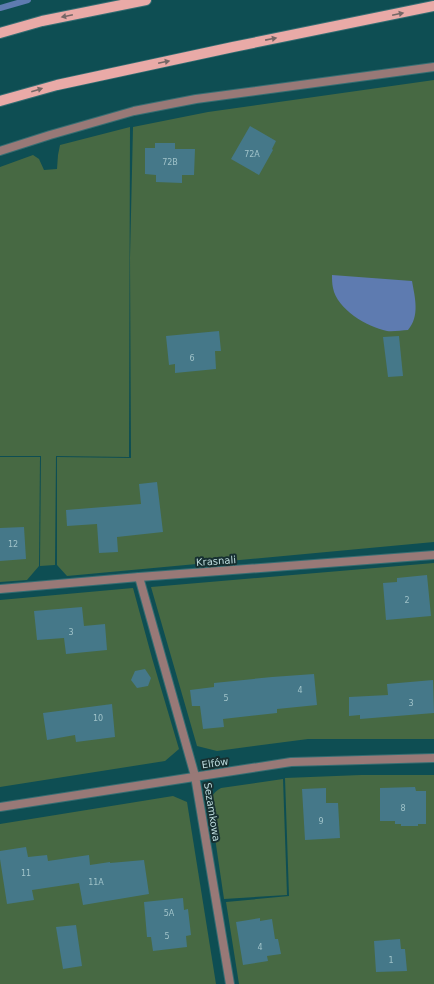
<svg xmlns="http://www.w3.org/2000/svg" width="434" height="984" font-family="'DejaVu Sans',sans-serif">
  <rect width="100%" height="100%" fill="#0e4e53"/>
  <g fill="#476943">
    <path d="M434 80V542L67 576 57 565V457L131 458 130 258 133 127 208 112Z"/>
    <path d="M130 127 129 457 56 456 55 565 40 566 41 456H0V167L33 155 39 159 44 170 57 169 58 155 60 145Z"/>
    <path d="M0 457H40L39 566 27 580 0 582Z"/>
    <path d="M434 563V739H308L217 751 197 746 151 587Z"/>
    <path d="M133 588 152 658 179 749 165 761 0 787V600Z"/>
    <path d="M361 775H434V984H239L226 902 289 896 285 778Z"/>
    <path d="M283 779 287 895 224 899 210 804C211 796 214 792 221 788Z"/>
    <path d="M173 796 187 802 216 984H0V824Z"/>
  </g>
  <path fill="#5e7bb0" d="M332 275 412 281C415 298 420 316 408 330 402 330 393 332 387 331 367 327 337 309 333 288 332 284 332 279 332 275Z"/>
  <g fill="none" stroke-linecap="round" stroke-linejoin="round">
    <path stroke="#5e7bb0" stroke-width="6" d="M0 8 28 0"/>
  </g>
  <g fill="#457889">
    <path d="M250 126 276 141 272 149 273 150 259 175 231 159Z"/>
    <path d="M155 143H175V149H195L194 175H182V183L156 182V175L145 174V148H155Z"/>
    <path d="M219 331 221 351H215L216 369 175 373V364L169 365 166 336Z"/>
    <path d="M399 336 403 376 388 377 383 337Z"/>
    <path d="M157 482 163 532 117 537 118 552 99 553 97 524 67 526 66 510 141 504 139 484Z"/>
    <path d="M24 527 26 559 0 561V528Z"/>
    <path d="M427 575 431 616 386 620 383 583 397 582V578Z"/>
    <path d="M82 607 84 626 105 624 107 650 66 654 64 638 37 640 34 611Z"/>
    <path d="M145 669 151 678 148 686 137 688 131 680 135 671Z"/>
    <path d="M314 674 317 705 277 709V713L223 719 224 727 203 729 200 706H192L190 690 214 687V683L272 677Z"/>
    <path d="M433 680 434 713 360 719V715L349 716V697L388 695 387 684Z"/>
    <path d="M112 704 115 737 76 742 75 735 47 740 43 713Z"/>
    <path d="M415 787 416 791H426V824H418V826H401V824H395V821H380V788Z"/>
    <path d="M326 788V803H338L340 838 305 840 302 789Z"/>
    <path d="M26 847 28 857 47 855 48 861 89 855 90 865 110 862V863L144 860 149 894 83 905 79 883 32 890 34 900 7 904 0 859V851Z"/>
    <path d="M183 898 184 910 188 909 191 935 186 936 187 947 153 951 151 937H147L144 902Z"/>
    <path d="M260 918V921L272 919 275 939H278L281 954 267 956 268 961 243 965 236 922Z"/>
    <path d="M76 925 82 966 63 969 56 927Z"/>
    <path d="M400 939 401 949H405L407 971 376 972 374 941Z"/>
  </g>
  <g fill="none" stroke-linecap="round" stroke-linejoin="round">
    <g stroke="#356d72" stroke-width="10">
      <g id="minor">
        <path d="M0 151 50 135 134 111 196 99 434 67"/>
        <path d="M139 577 195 776 230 984"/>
        <path d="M0 589 139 577 434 555"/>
        <path d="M0 807 291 762 434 758"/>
      </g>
    </g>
    <g stroke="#356d72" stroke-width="12">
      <g id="primary">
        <path d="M0 33 42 21 146 0"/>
        <path d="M0 101 57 85 233 47 434 6"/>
      </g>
    </g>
    <use href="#minor" stroke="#987977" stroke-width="8"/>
    <use href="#primary" stroke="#e9aaa7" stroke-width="10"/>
  </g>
  <defs><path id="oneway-solid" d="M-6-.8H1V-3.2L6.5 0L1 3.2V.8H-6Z"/></defs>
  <g fill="#756766">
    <use href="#oneway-solid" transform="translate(398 14) rotate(-12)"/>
    <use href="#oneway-solid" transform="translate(67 16) rotate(168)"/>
    <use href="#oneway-solid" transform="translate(271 39) rotate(-11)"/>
    <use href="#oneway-solid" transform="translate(164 62) rotate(-12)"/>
    <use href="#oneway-solid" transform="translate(37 90) rotate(-17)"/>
  </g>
  <g text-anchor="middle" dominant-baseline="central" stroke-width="4" stroke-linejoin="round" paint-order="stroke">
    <g font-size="8" fill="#a0c3c9">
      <text x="252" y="154">72A</text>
      <text x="170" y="162">72B</text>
      <text x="192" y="358">6</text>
      <text x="13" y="544">12</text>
      <text x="407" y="600">2</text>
      <text x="71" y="632">3</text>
      <text x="300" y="690">4</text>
      <text x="226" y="698">5</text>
      <text x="411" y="703">3</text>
      <text x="98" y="718">10</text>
      <text x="403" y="808">8</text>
      <text x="321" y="821">9</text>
      <text x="26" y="873">11</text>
      <text x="96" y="882">11A</text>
      <text x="169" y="913">5A</text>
      <text x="167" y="936">5</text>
      <text x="260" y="947">4</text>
      <text x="391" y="960">1</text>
    </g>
    <g font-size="10" fill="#bfdcde" stroke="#173031">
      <text transform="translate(216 561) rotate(-4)">Krasnali</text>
      <text transform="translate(215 763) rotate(-9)">Elfów</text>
      <text transform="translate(212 812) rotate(81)">Sezamkowa</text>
    </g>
  </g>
</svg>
